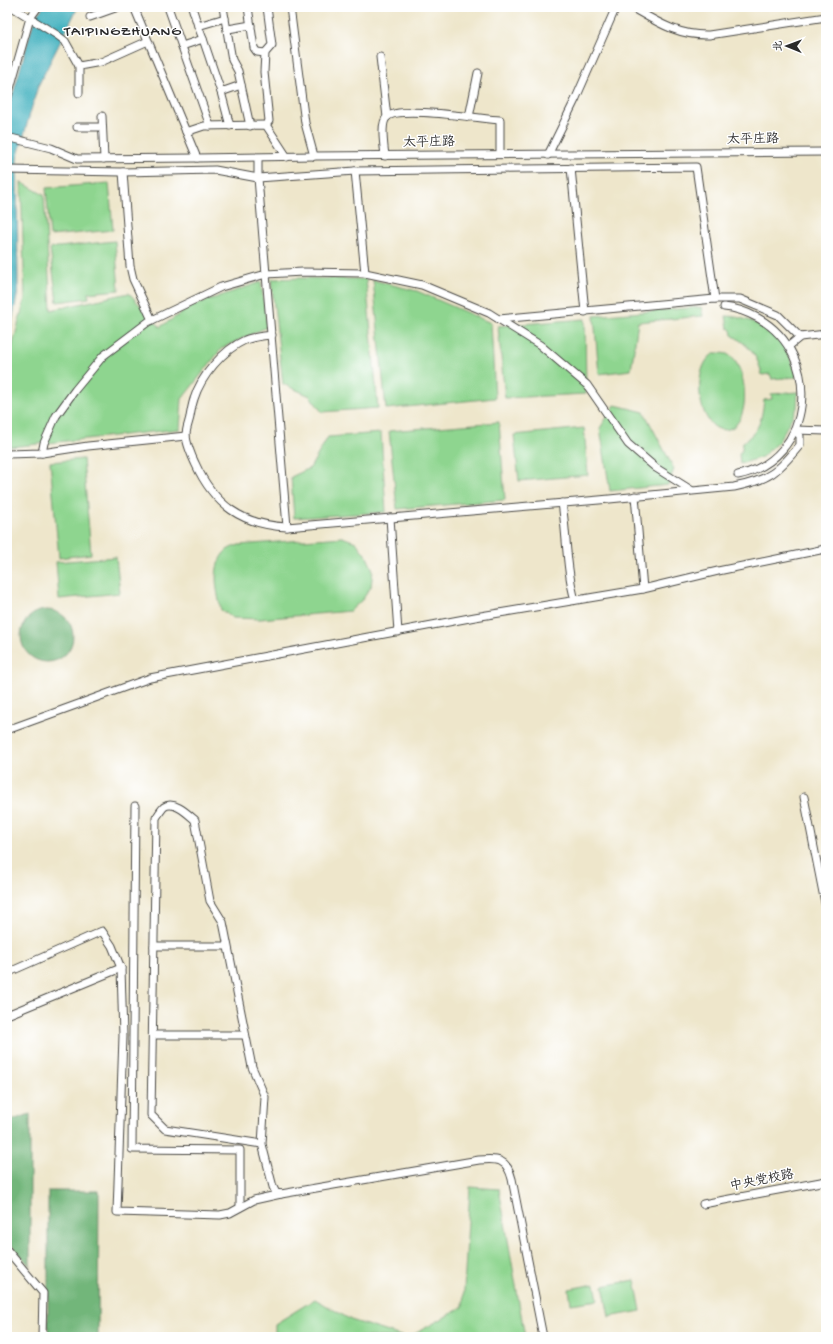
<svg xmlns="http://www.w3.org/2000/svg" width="833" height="1344" font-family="'Gochi Hand','LXGW WenKai TC',sans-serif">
  <rect width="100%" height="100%" fill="#fff"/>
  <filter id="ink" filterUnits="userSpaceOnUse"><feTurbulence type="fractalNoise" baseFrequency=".025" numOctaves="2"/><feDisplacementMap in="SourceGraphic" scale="8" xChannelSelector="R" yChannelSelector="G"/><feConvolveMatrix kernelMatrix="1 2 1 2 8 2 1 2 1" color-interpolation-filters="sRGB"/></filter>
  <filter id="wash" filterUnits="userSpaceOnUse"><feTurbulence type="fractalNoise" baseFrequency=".012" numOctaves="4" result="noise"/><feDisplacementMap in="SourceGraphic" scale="16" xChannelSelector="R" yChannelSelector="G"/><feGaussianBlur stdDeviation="0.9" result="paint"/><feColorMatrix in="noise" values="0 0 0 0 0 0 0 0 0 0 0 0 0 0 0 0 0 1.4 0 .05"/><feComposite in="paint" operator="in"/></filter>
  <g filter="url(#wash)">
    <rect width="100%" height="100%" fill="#eee6cb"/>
    <g fill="#8ed58f" stroke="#5c805d">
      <path d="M21 182 44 195 51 310 129 293 160 327 194 305 261 282 267 327 222 348 182 399 180 429 10 447 11 351 25 299Z"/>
      <path d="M109 183 113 230 50 236 46 188Z"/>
      <path d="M115 241 119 290 88 293 89 298 57 302 50 248Z"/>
      <path d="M304 278 366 279 378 408 322 412 310 396 283 384 271 279Z"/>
      <path d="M373 280 417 291 491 323 495 398 386 409Z"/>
      <path d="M701 307 703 316 638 322 631 370 599 374 594 316Z"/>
      <path d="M726 316C749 317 772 329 785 348 791 356 794 367 797 377L772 379 770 374 762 375C758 355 748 345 732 335L731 330 728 328Z"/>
      <path d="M585 319 586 394 505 398 498 326Z"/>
      <path d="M715 353C719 353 723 353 727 354 748 364 752 422 729 429 699 438 688 366 715 353Z"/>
      <path d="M798 392 797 408 779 441 762 457 740 464 739 453 742 451V443C760 430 761 422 764 400L772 399 771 394Z"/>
      <path d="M615 405 644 412 674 469 668 485 610 491 600 428Z"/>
      <path d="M499 422 505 500 397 509 389 431Z"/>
      <path d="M584 428 588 475 519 481 514 435Z"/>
      <path d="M381 433 386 512 294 518 291 477 310 468 328 437Z"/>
      <path d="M83 459 91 554 59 558 50 462Z"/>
      <path d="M342 537 356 542 367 557 373 570 371 587 362 600 350 611 260 619 233 618 221 610C217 591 210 565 227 550 230 548 235 546 239 545Z"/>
      <path d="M116 557 120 593 59 599 56 562Z"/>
      <path d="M470 1187 499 1189 525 1337H409L463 1307Z"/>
      <path d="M635 1280 641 1311 609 1317 603 1286Z"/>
      <path d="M595 1284 598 1300 571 1304 569 1289Z"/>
      <path d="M315 1299 351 1320 404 1337H275V1324Z"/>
    </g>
    <g fill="#72b67a" stroke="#4e7052">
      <circle cx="47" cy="636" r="26"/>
      <path d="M30 1114V1266L9 1242H7V1122Z"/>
      <path d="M48 1191H99L98 1337H48Z"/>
    </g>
    <path fill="#41b0be" stroke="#366e74" d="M43 7H78L38 86 17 159 18 291 7 347V115L35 17Z"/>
  </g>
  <g filter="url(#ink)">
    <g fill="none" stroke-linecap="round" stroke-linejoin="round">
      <g stroke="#484743" stroke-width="9">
        <g id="minor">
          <path d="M12 7 57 35 65 41 79 66V93"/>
          <path d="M134 7 197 158 314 156 826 152"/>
          <path d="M168 7 210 126"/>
          <path d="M192 7 198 26 225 18"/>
          <path d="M223 7 232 60 238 71 250 126"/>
          <path d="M248 7 254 48 257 52 265 53"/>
          <path d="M290 7 305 123 314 156"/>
          <path d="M631 7C657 22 678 36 709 35L826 17"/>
          <path d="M90 17 118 7"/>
          <path d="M228 29 251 25"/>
          <path d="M203 39 221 92 241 85"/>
          <path d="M182 46 203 39 198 26"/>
          <path d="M380 57 387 117"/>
          <path d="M79 66 101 62 148 41"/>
          <path d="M221 92 230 126"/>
          <path d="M7 99 30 18 38 7"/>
          <path d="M102 116 104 159"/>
          <path d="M469 117 478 73"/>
          <path d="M266 125 269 121 264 72 265 53 272 45 267 7"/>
          <path d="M77 127H102"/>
          <path d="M186 132 204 126 266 125 287 157"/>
          <path d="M7 137 51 148 77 159 197 158"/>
          <path d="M548 155 576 98 616 7"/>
          <path d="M385 156C384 146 380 123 387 117 399 105 481 119 500 120V154"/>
          <path d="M258 158V178L287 527"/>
          <path d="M571 168 585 312"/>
          <path d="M7 170 123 172 215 170 258 178 355 171 696 167 715 299"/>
          <path d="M355 171 365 273"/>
          <path d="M123 172 130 266 133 279 152 320"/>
          <path d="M724 307C737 308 747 312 758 318 824 355 814 460 738 475"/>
          <path d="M499 319 715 299H740L778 315 800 337"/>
          <path d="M272 335C263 336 253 337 245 340 223 350 201 376 194 399 192 405 191 411 190 417 189 422 186 429 186 435 186 442 192 457 195 463 214 505 242 525 287 527L599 500 734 487C769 480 778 472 800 445V436L795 430"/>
          <path d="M789 346 800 337 826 334"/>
          <path d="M795 430 826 431"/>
          <path d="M42 453 44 443 56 416 75 390 103 356 148 322 221 287 266 274 303 272 365 273 422 285 489 313 540 345 587 385 628 444 656 468 691 490"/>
          <path d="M7 454 42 453 88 446 186 436"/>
          <path d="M635 496 643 589"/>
          <path d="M562 503C567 535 566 570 575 600"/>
          <path d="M390 518 398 632"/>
          <path d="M7 730 150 678 475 617 643 589 718 571 825 549 826 546"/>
          <path d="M804 797 826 908"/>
          <path d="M135 806 132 1149 240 1150V1207"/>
          <path d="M154 946H227"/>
          <path d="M7 973 102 931 112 946 121 968 123 1036 117 1212 220 1215 230 1213 254 1200 281 1194"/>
          <path d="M7 1015 121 968"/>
          <path d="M153 1035H245"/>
          <path d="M262 1144 165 1129 151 1115 156 818C158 815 161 810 164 807 174 800 188 814 195 820L210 901 223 922 252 1067 265 1097 262 1144 273 1187 276 1193 281 1194 479 1160C498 1158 507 1159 512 1179L543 1337"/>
          <path d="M703 1204 826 1181"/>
          <path d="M7 1250 43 1293 42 1337"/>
        </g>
      </g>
      <use href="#minor" stroke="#fff" stroke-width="7"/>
    </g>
  </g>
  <g text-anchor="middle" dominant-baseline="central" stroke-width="3" stroke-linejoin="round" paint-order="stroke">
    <g font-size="13" fill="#2b2b2b" stroke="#fff">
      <text transform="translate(753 140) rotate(-1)">太平庄路</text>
      <text transform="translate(429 143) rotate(-1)">太平庄路</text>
      <text transform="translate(762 1181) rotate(-11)">中央党校路</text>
    </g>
    <g font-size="15" letter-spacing="1" fill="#2b2b2b" stroke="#fff">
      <text x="123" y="32">TAIPINGZHUANG</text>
    </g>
  </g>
  <rect width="833" height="1344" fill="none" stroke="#fff" stroke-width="24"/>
  <g transform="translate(787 46) rotate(271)" stroke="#ffffff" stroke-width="3" paint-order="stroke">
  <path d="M0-3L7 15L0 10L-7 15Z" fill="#2b2b2b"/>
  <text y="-6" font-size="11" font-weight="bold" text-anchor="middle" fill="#2b2b2b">北</text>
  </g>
</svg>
